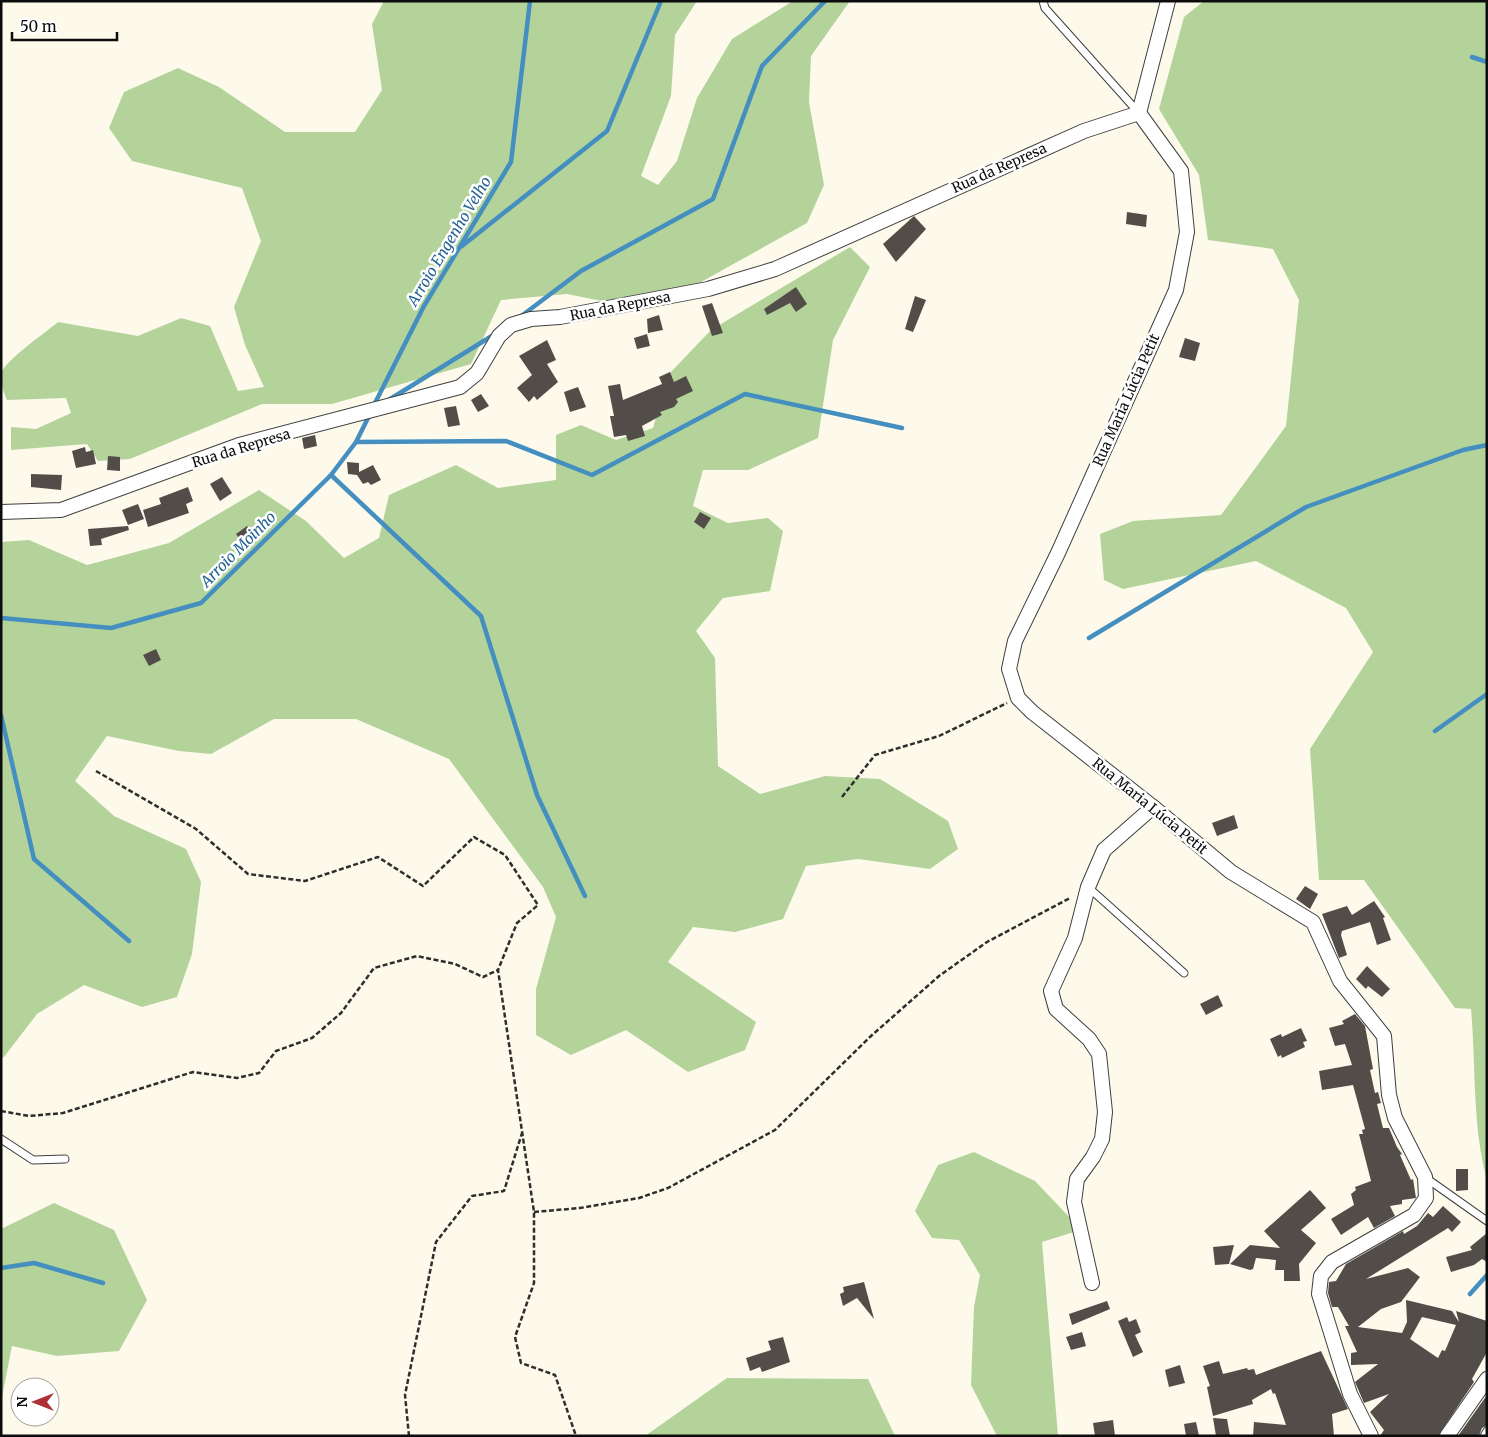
<svg xmlns="http://www.w3.org/2000/svg" width="1488" height="1437" font-family="Merriweather,serif">
  <rect width="100%" height="100%" fill="#fdfaec"/>
  <g fill="#b4d39a">
    <path d="M384 1H697L675 35 671 96 641 176 658 185 677 161 697 98 732 39 793 1H850L811 56 809 102 824 185 807 223 694 286 622 305 567 294 501 300 471 364 332 404H262L130 459 98 461 87 444 11 450V427L36 429 71 413 66 398 7 400C4 393 0 382 1 373 7 359 45 333 58 322L138 336 181 318 210 326 238 391 264 387 245 345 234 307 261 241 242 188 132 161 109 128 124 92 178 68 219 87 285 132H355L382 90 372 24Z"/>
    <path d="M1204 1H1487V1180C1472 1125 1476 1066 1471 1009L1455 1008 1364 880H1319L1310 749 1373 652 1346 608 1256 561 1123 589 1104 580 1100 534 1133 521 1221 515 1286 426 1299 300 1273 249 1208 240 1199 175 1159 109 1184 17Z"/>
    <path d="M850 247 870 267 833 340 818 438 748 470H703L693 506 728 523 768 518 783 531 770 591 723 598 696 631 715 658 718 766 760 794 825 776 880 779 948 821 958 849 930 869 858 859 806 866 783 919 735 932 693 927 668 962 756 1022 745 1050 688 1072 626 1030 571 1055 536 1035V989L556 917 543 887 449 759 356 719H274L211 754 179 751 107 736 75 781 114 816 186 849 201 882 192 954 177 997 142 1007 84 985 37 1014 4 1057H1V542L29 540 87 565 169 543 259 490 306 521 344 558 379 538 389 495 456 465 498 488 556 480V435L581 425 616 440 653 428 668 375 711 330Z"/>
    <path d="M974 1152 1035 1181 1072 1220 1074 1232 1042 1242 1058 1436H997L971 1385 974 1307 980 1275 959 1240 932 1238 915 1211 938 1165Z"/>
    <path d="M54 1203 114 1230 147 1300 119 1351 57 1356 12 1346 1 1402V1229Z"/>
    <path d="M727 1378 868 1379 895 1436H645Z"/>
  </g>
  <g fill="none" stroke-linecap="round" stroke-linejoin="round">
    <g stroke="#448fc0" stroke-width="4.5">
      <path d="M1472 57 1487 62"/>
      <path d="M462 246 607 131 661 1"/>
      <path d="M520 317 581 271 713 199 762 66 825 1"/>
      <path d="M387 401 495 334"/>
      <path d="M373 407 424 306 511 162 530 1"/>
      <path d="M356 442 506 441 592 475 745 394 902 428"/>
      <path d="M331 475 481 616 537 795 585 896"/>
      <path d="M1 618 111 628 201 603 331 475 356 442 370 414"/>
      <path d="M1089 638 1306 507 1463 450 1487 445"/>
      <path d="M1 715 34 859 129 941"/>
      <path d="M1435 731 1487 694"/>
      <path d="M1 1268 34 1263 103 1283"/>
      <path d="M1470 1294 1487 1275"/>
    </g>
  </g>
  <g fill="#534d49" fill-rule="evenodd">
    <path d="M1127 212 1147 215 1146 227 1126 224Z"/>
    <path d="M914 216 926 229 896 262 883 244Z"/>
    <path d="M796 287 807 304 796 312 790 303 767 315 764 309Z"/>
    <path d="M915 296 926 300 913 332 905 329Z"/>
    <path d="M712 303 723 333 712 336 702 306Z"/>
    <path d="M659 315 663 330 648 333 647 319Z"/>
    <path d="M647 334 650 346 637 349 634 338Z"/>
    <path d="M1185 338 1200 343 1195 361 1179 357Z"/>
    <path d="M547 340 556 360 547 364 558 382 537 400 534 396 529 402 517 388 532 375 519 356Z"/>
    <path d="M670 372 674 382 686 376 693 391 676 399 678 402 674 407 660 412 662 415 642 426 645 436 628 441 626 435 614 437 610 416H614L608 386 620 384 623 400 662 384 659 377Z"/>
    <path d="M578 387 586 407 570 412 564 392Z"/>
    <path d="M481 394 489 406 478 412 471 400Z"/>
    <path d="M456 406 460 425 448 427 444 408Z"/>
    <path d="M315 435 317 446 304 449 302 438Z"/>
    <path d="M85 447 86 452 93 450 96 464 76 468 72 451Z"/>
    <path d="M108 456 120 457V471L107 470Z"/>
    <path d="M347 462 359 463V472L373 465 381 480 371 485 368 482 363 484 357 475 348 474Z"/>
    <path d="M31 474 62 475 61 490 31 487Z"/>
    <path d="M222 477 232 493 220 501 210 484Z"/>
    <path d="M188 487 193 501 186 504 189 513 148 527 143 510 161 504 159 498Z"/>
    <path d="M138 504 144 519 128 525 122 510Z"/>
    <path d="M700 512 711 518 704 529 694 522Z"/>
    <path d="M128 526 129 530 101 539 102 545 90 546 88 529Z"/>
    <path d="M247 526 257 540 246 548 236 534Z"/>
    <path d="M156 649 161 660 149 666 143 655Z"/>
    <path d="M1234 815 1238 828 1217 836 1212 823Z"/>
    <path d="M1305 886 1318 894 1310 909 1296 899Z"/>
    <path d="M1374 901 1385 917 1383 918 1391 940 1377 945 1370 922 1342 931 1341 935 1347 955 1339 958 1322 914 1347 906 1352 915Z"/>
    <path d="M1367 966 1390 989 1382 997 1368 986 1366 989 1356 979Z"/>
    <path d="M1218 995 1223 1006 1206 1015 1200 1004Z"/>
    <path d="M1355 1014 1365 1026 1373 1069 1370 1070 1375 1093 1378 1092 1381 1103 1377 1104 1383 1128H1389L1397 1147 1402 1154 1400 1155 1411 1180 1413 1179 1416 1198 1402 1200V1204L1390 1206 1395 1216 1374 1228 1368 1217 1341 1235 1331 1219 1354 1205 1351 1194 1356 1190 1355 1187 1371 1181 1359 1134H1363L1362 1130 1365 1129 1353 1085 1322 1090 1319 1071 1352 1065 1345 1044 1335 1046 1329 1028 1344 1024 1342 1021Z"/>
    <path d="M1301 1028 1307 1041 1303 1042 1305 1047 1282 1058 1281 1055 1278 1057 1270 1039 1281 1034 1282 1037Z"/>
    <path d="M1456 1169H1468V1190L1456 1191Z"/>
    <path d="M1310 1190 1326 1208 1301 1230 1316 1243 1299 1264 1300 1281H1284V1270H1275L1276 1260 1256 1258 1253 1269 1250 1270 1230 1264 1250 1245 1280 1248 1264 1231Z"/>
    <path d="M1443 1206 1461 1222 1452 1232 1448 1228 1366 1279 1408 1268 1420 1277 1401 1302 1381 1309 1358 1327 1402 1333 1407 1322 1406 1300 1452 1311 1459 1322 1456 1311 1487 1321V1352L1472 1379 1474 1382 1438 1436H1380L1384 1430 1370 1412 1389 1394 1364 1403 1355 1382 1378 1364 1351 1365V1353L1357 1352 1345 1326H1349L1338 1307H1332L1328 1293 1329 1282 1336 1281 1346 1264 1403 1231 1404 1234 1417 1226 1428 1213 1433 1217ZM1422 1317 1456 1325 1445 1351 1442 1350 1438 1358 1410 1339Z"/>
    <path d="M1487 1233V1262L1482 1259 1474 1265 1451 1272 1446 1257 1472 1250 1470 1247Z"/>
    <path d="M1234 1245 1229 1264 1215 1265 1213 1247Z"/>
    <path d="M864 1282 874 1319 857 1298 843 1306 840 1294 844 1292 843 1287Z"/>
    <path d="M1107 1301 1110 1309 1072 1325 1069 1314Z"/>
    <path d="M1127 1317 1129 1322 1136 1319 1141 1332 1135 1335 1143 1352 1133 1357 1118 1321Z"/>
    <path d="M1082 1332 1086 1346 1071 1350 1066 1337Z"/>
    <path d="M783 1337 790 1362 762 1372 760 1367 750 1371 746 1358 771 1350 768 1341Z"/>
    <path d="M1321 1351 1348 1409 1332 1414 1334 1436H1253L1254 1422 1286 1425 1275 1393 1273 1394 1271 1389 1252 1400 1253 1404 1213 1416 1207 1387 1210 1386 1203 1366 1219 1361 1223 1374 1247 1368 1248 1370 1254 1369 1256 1375Z"/>
    <path d="M1180 1365 1185 1383 1169 1387 1165 1370Z"/>
    <path d="M1487 1395V1426L1482 1428 1479 1436H1458Z"/>
    <path d="M1213 1418 1227 1419 1230 1436H1216Z"/>
    <path d="M1113 1420 1115 1436H1095L1093 1423Z"/>
    <path d="M1196 1422 1199 1436H1186L1184 1424Z"/>
  </g>
  <g fill="none" stroke-linecap="round" stroke-linejoin="round">
    <g stroke="#3f3f3f" stroke-width="9">
      <g id="lane">
        <path d="M1043 1 1045 8 1139 113"/>
        <path d="M1089 888 1184 973"/>
        <path d="M1 1139 33 1160 65 1159"/>
        <path d="M1426 1178 1487 1221"/>
        <path d="M1484 1436 1487 1431"/>
      </g>
    </g>
    <g stroke="#3f3f3f" stroke-width="16">
      <g id="street">
        <path d="M1139 113 1181 171 1187 232 1176 290 1058 553 1015 641 1009 669 1018 698 1032 712 1153 807 1231 872 1313 922 1340 981 1384 1036 1389 1095 1395 1118 1425 1177 1426 1198 1414 1215 1332 1262 1321 1276 1319 1294 1350 1394 1371 1436"/>
        <path d="M1139 113 1168 1"/>
        <path d="M1 512 61 510 239 445 460 387 477 373 499 336 511 325 531 319 560 317 708 289 775 269 1084 131 1139 113"/>
        <path d="M1092 1283 1074 1202 1077 1179 1093 1157 1102 1139 1105 1112 1099 1054 1089 1039 1056 1009 1051 991 1075 938 1088 887 1104 850 1153 807"/>
        <path d="M1447 1436 1487 1379"/>
      </g>
    </g>
    <g stroke="#2e2e2e" stroke-width="2.5" stroke-dasharray="5 2.5" stroke-linecap="butt">
      <path d="M96 771 196 829 248 874 305 881 378 857 423 886 474 837 505 855 538 905 517 923 498 970 534 1212V1283L515 1337 521 1363 555 1375 576 1436"/>
      <path d="M842 797 875 755 939 736 1007 703"/>
      <path d="M1 1111 29 1116 63 1113 193 1072 237 1078 259 1073 276 1051 312 1038 341 1013 374 968 417 956 455 964 483 977 498 970"/>
      <path d="M534 1212 580 1208 639 1198 668 1188 775 1130 871 1036 939 976 987 942 1070 898"/>
      <path d="M409 1436 405 1395 436 1242 472 1196 504 1191 522 1133"/>
    </g>
    <use href="#lane" stroke="#fff" stroke-width="7"/>
    <use href="#street" stroke="#fff" stroke-width="14"/>
  </g>
  <g text-anchor="middle" dominant-baseline="central" stroke-width="5" stroke-linejoin="round" paint-order="stroke">
    <g font-size="14" fill="#0c0c0c" stroke="#fff">
      <text transform="translate(999 168) rotate(-24)">Rua da Represa</text>
      <text transform="translate(620 306) rotate(-11)">Rua da Represa</text>
      <text transform="translate(1126 400) rotate(-66)">Rua Maria Lúcia Petit</text>
      <text transform="translate(241 448) rotate(-17)">Rua da Represa</text>
      <text transform="translate(1150 806) rotate(39)">Rua Maria Lúcia Petit</text>
    </g>
    <g font-size="15" font-style="italic" fill="#216191" stroke="#fff">
      <text transform="translate(449 241) rotate(-59)">Arroio Engenho Velho</text>
      <text transform="translate(238 549) rotate(-45)">Arroio Moinho</text>
    </g>
  </g>
  <rect width="1488" height="1437" fill="none" stroke="#0c0c0c" stroke-width="5"/>
  <g transform="translate(35 1402) rotate(270)"><circle r="24" fill="#ffffff" stroke="#9e9e9e"/>
  <path d="M0-4L9 19L0 12L-9 19Z" fill="#ae3138"/>
  <text y="-8" font-size="14" font-weight="bold" text-anchor="middle" fill="#0c0c0c">N</text>
  </g>
  <path d="M12 32v8h105v-8" fill="none" stroke="#0c0c0c" stroke-width="2.5"/>
  <text x="20" y="32" font-size="15" fill="#0c0c0c" stroke="#ffffff" stroke-width="4" paint-order="stroke">50 m</text>
</svg>
